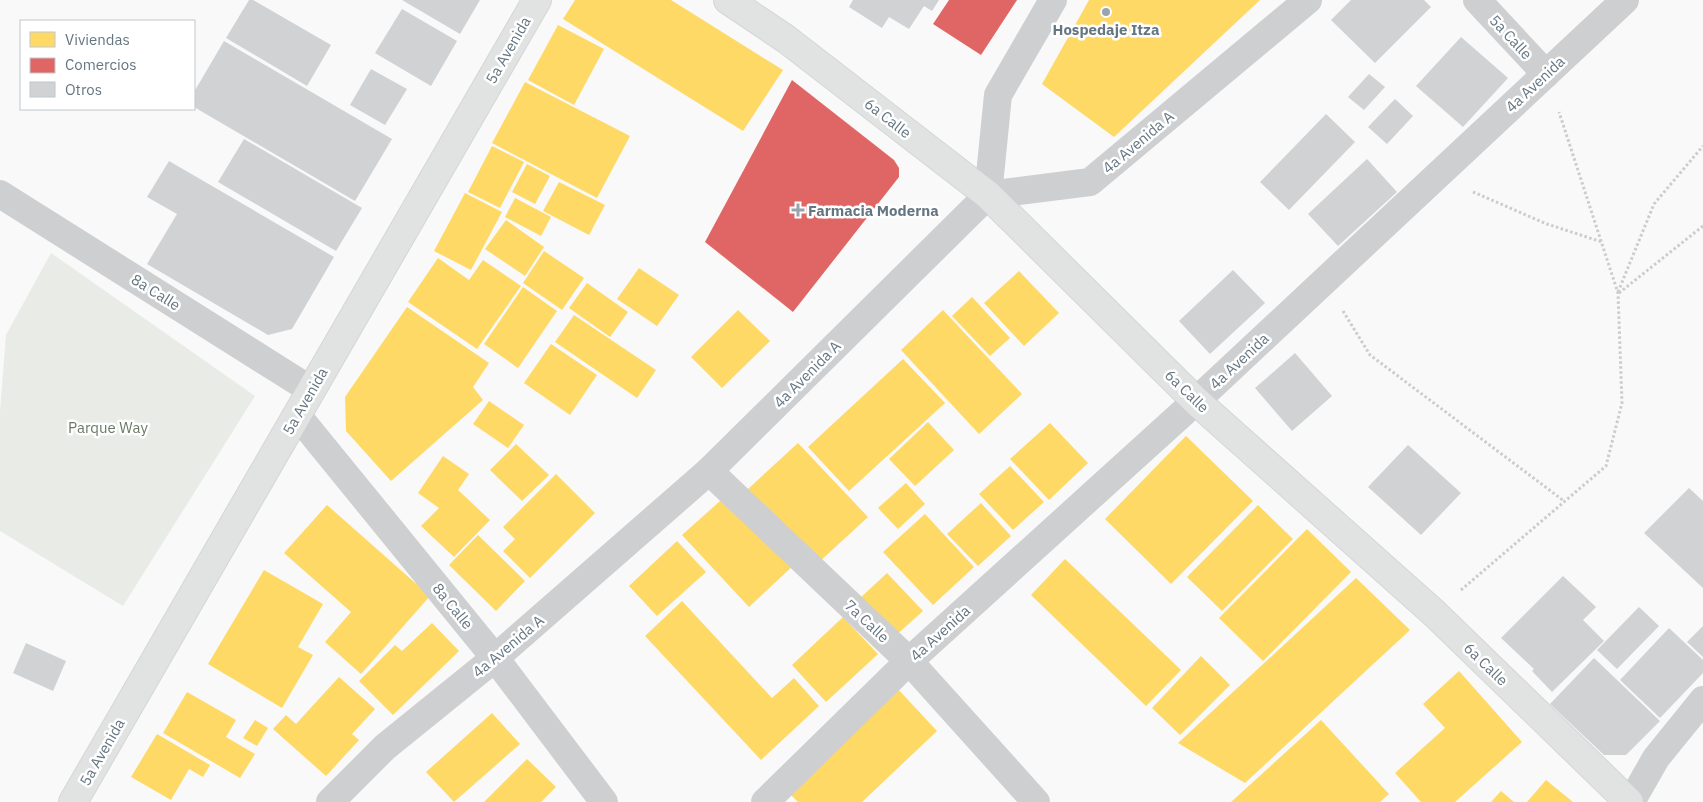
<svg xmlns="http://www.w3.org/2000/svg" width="1703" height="802" font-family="'IBM Plex Sans',sans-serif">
  <rect width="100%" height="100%" fill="#f9f9f9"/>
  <path fill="#e8ebe6" d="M51 253 255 396 123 606 0 531V411L6 335Z"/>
  <g fill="#ffd966">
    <path d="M575 0H671L783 70 743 131 563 19Z"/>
    <path d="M1089 0H1260L1114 137 1042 84Z"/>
    <path d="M558 25 604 49 574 105 528 80Z"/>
    <path d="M525 82 630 136 597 198 492 143Z"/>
    <path d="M492 146 524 162 500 208 468 192Z"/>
    <path d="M527 164 550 176 535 204 512 192Z"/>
    <path d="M559 182 605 205 589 235 543 211Z"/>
    <path d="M465 193 502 212 471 270 434 251Z"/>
    <path d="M515 198 551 217 541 236 505 217Z"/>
    <path d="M506 220 544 247 525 276 485 249Z"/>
    <path d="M544 251 584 278 562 310 523 283Z"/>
    <path d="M438 258 469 280 483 260 521 286 477 349 408 302Z"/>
    <path d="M639 268 679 295 657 326 617 299Z"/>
    <path d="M1019 271 1059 313 1024 346 984 303Z"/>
    <path d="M587 283 628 312 610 337 569 308Z"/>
    <path d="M523 287 557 311 518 368 484 344Z"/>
    <path d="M972 297 1010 338 990 356 952 316Z"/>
    <path d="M407 307 489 363 473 387 483 400 391 481 346 431 345 397Z"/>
    <path d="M738 310 770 341 722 388 691 357Z"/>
    <path d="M943 310 1022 394 979 434 901 350Z"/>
    <path d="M574 315 656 370 637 398 555 342Z"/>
    <path d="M551 344 597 375 570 415 524 383Z"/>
    <path d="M903 359 945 403 849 491 808 447Z"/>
    <path d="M489 401 524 425 508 448 473 424Z"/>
    <path d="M928 422 954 450 915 486 889 459Z"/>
    <path d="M1050 423 1088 463 1049 500 1010 459Z"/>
    <path d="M1186 436 1253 501 1171 584 1105 519Z"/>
    <path d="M798 443 868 517 818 563 748 489Z"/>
    <path d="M516 444 549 475 522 501 490 470Z"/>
    <path d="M443 456 469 474 458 490 490 520 454 557 421 526 439 508 418 493Z"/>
    <path d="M1010 466 1044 502 1013 530 979 494Z"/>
    <path d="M556 474 595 513 530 578 503 551 515 539 503 527Z"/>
    <path d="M906 483 925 504 898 529 878 508Z"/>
    <path d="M729 493 795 564 749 607 682 535Z"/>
    <path d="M981 503 1011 536 978 566 947 534Z"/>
    <path d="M327 505 430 596 361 674 325 642 351 612 284 553Z"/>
    <path d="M1258 505 1293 539 1222 611 1187 577Z"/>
    <path d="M925 514 974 567 933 605 883 552Z"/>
    <path d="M1307 529 1351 572 1263 661 1219 618Z"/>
    <path d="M478 535 525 581 496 611 449 565Z"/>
    <path d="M677 541 706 572 657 616 629 586Z"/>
    <path d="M1065 559 1181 670 1146 706 1031 595Z"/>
    <path d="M264 570 323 604 298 647 313 655 282 708 208 664Z"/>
    <path d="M887 573 923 611 893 638 858 600Z"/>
    <path d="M1356 578 1410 630 1245 783 1178 743Z"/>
    <path d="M682 601 772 698 794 678 819 706 761 760 645 636Z"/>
    <path d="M843 617 878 654 826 702 792 665Z"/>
    <path d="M432 623 459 651 393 715 359 681 395 645 402 651Z"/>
    <path d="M1201 656 1230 685 1180 735 1152 708Z"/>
    <path d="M1459 671 1522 742 1455 802H1421L1395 773 1445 728 1423 704Z"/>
    <path d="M339 677 375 709 352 734 359 740 326 776 273 729 286 715 296 724Z"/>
    <path d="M896 687 937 731 862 802H798L786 790Z"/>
    <path d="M187 692 236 720 226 737 255 754 240 778 163 733Z"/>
    <path d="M492 713 520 744 454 802 426 772Z"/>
    <path d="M255 720 268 728 257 746 243 738Z"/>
    <path d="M1321 720 1389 794 1380 802H1231Z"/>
    <path d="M157 734 210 765 203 777 189 769 171 800 131 777Z"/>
    <path d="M527 759 556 787 541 802H484Z"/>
    <path d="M1546 780 1573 802H1527Z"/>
    <path d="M1501 791 1514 802H1491Z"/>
  </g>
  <g fill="#e06666">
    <path d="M949 0H1017L981 55 933 24Z"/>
    <path d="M792 80 894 160 899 168V177L793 312 705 242Z"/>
  </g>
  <g fill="#d0d2d3">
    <path d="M249 0H253L331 45 307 86 226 38Z"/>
    <path d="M402 0H480L460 34Z"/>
    <path d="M853 0H939L932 11 924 6 909 29 889 17 882 28 849 7Z"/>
    <path d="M1351 0H1424L1431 7 1375 63 1331 20Z"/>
    <path d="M402 9 457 41 431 86 375 53Z"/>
    <path d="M1461 37 1508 78 1463 127 1416 86Z"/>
    <path d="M224 41 392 139 355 201 194 107V92Z"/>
    <path d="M371 69 407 89 385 125 350 105Z"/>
    <path d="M1369 74 1385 87 1364 110 1348 97Z"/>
    <path d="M1395 99 1413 116 1387 144 1368 127Z"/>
    <path d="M1326 114 1355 142 1289 210 1260 182Z"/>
    <path d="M244 139 362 208 336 251 218 182Z"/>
    <path d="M1367 159 1397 192 1338 246 1308 214Z"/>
    <path d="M169 161 334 257 292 329 268 335 147 264 177 214 147 197Z"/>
    <path d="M1233 270 1265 303 1210 354 1179 321Z"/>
    <path d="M1295 353 1332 396 1292 431 1255 388Z"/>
    <path d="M1408 445 1461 493 1421 535 1368 487Z"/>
    <path d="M1689 488 1703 501V588L1644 533Z"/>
    <path d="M1563 576 1596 607 1583 620 1604 641 1552 692 1532 671 1534 669 1501 638Z"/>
    <path d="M1639 607 1659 626 1617 669 1597 650Z"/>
    <path d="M1703 626V657L1687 642Z"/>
    <path d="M1669 628 1703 660V673L1660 718 1620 680Z"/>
    <path d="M26 643 66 661 53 691 13 673Z"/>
    <path d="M1594 658 1660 721 1626 755H1604L1550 704Z"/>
  </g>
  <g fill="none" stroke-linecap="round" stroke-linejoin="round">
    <g stroke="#d5d6d7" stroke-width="30">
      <g id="major">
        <path d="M728 0 786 39 988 195 1196 401 1434 613 1629 802"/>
        <path d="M73 802 537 0"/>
      </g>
    </g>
    <g stroke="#cbcccd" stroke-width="3" stroke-dasharray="2.5 2.5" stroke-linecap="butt">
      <path d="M1473 192 1547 224 1602 242"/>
      <path d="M1618 292 1654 204 1703 146"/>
      <path d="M1619 293 1703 226"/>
      <path d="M1343 311 1370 355 1564 501"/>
      <path d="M1461 590 1606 466 1622 403 1618 293 1559 112"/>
    </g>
    <g stroke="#cecfd0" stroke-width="28">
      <path d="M1477 0 1546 74"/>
      <path d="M0 194 311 390"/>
      <path d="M988 195 998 95 1053 0"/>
      <path d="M297 415 495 658 604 802"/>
      <path d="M709 471 909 661 1036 802"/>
      <path d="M330 802 385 747 495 658 709 471 988 195 1090 182 1308 0"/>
      <path d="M765 802 909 661 1196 401 1625 0"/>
      <path d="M1631 802 1656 758 1703 700"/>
    </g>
    <use href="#major" stroke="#e1e2e2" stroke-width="28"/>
  </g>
  <g fill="#99a4ac" stroke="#fff" stroke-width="2">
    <circle cx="1106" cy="12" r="5"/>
    <path d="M795.5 202.5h5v5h5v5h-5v5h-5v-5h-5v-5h5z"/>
  </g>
  <g text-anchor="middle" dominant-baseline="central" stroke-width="5" stroke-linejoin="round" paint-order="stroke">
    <g font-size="15" font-weight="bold" fill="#657683" stroke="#fff">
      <text x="1106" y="29">Hospedaje Itza</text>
      <text x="808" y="210" text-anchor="start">Farmacia Moderna</text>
    </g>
    <g font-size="15" fill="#657683" stroke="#fff">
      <text transform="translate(1511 37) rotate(47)">5a Calle</text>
      <text transform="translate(508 50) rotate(-60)">5a Avenida</text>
      <text transform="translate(1535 84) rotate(-43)">4a Avenida</text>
      <text transform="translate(888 118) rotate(38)">6a Calle</text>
      <text transform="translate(1138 142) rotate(-40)">4a Avenida A</text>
      <text transform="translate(156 292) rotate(32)">8a Calle</text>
      <text transform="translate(1239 361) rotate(-43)">4a Avenida</text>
      <text transform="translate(807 374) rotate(-45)">4a Avenida A</text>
      <text transform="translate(1187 391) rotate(44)">6a Calle</text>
      <text transform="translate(305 401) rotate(-60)">5a Avenida</text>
      <text transform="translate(453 606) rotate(51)">8a Calle</text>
      <text transform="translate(867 621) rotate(43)">7a Calle</text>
      <text transform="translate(940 633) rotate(-42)">4a Avenida</text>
      <text transform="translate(508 646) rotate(-40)">4a Avenida A</text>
      <text transform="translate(1486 664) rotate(44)">6a Calle</text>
      <text transform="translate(102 752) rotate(-60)">5a Avenida</text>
    </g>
    <g font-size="15" fill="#687a64" stroke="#fff">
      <text x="108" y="427">Parque Way</text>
    </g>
  </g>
  <rect x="20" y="20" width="175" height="90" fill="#ffffff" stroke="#c1c8cd"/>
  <rect x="30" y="32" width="25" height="15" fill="#ffd966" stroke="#c1c8cd"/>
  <text x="65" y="45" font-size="15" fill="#657683">Viviendas</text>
  <rect x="30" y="58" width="25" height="15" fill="#e06666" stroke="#c1c8cd"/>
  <text x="65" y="70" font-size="15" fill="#657683">Comercios</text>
  <rect x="30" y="82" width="25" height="15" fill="#d0d2d3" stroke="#c1c8cd"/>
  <text x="65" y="95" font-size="15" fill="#657683">Otros</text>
</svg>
